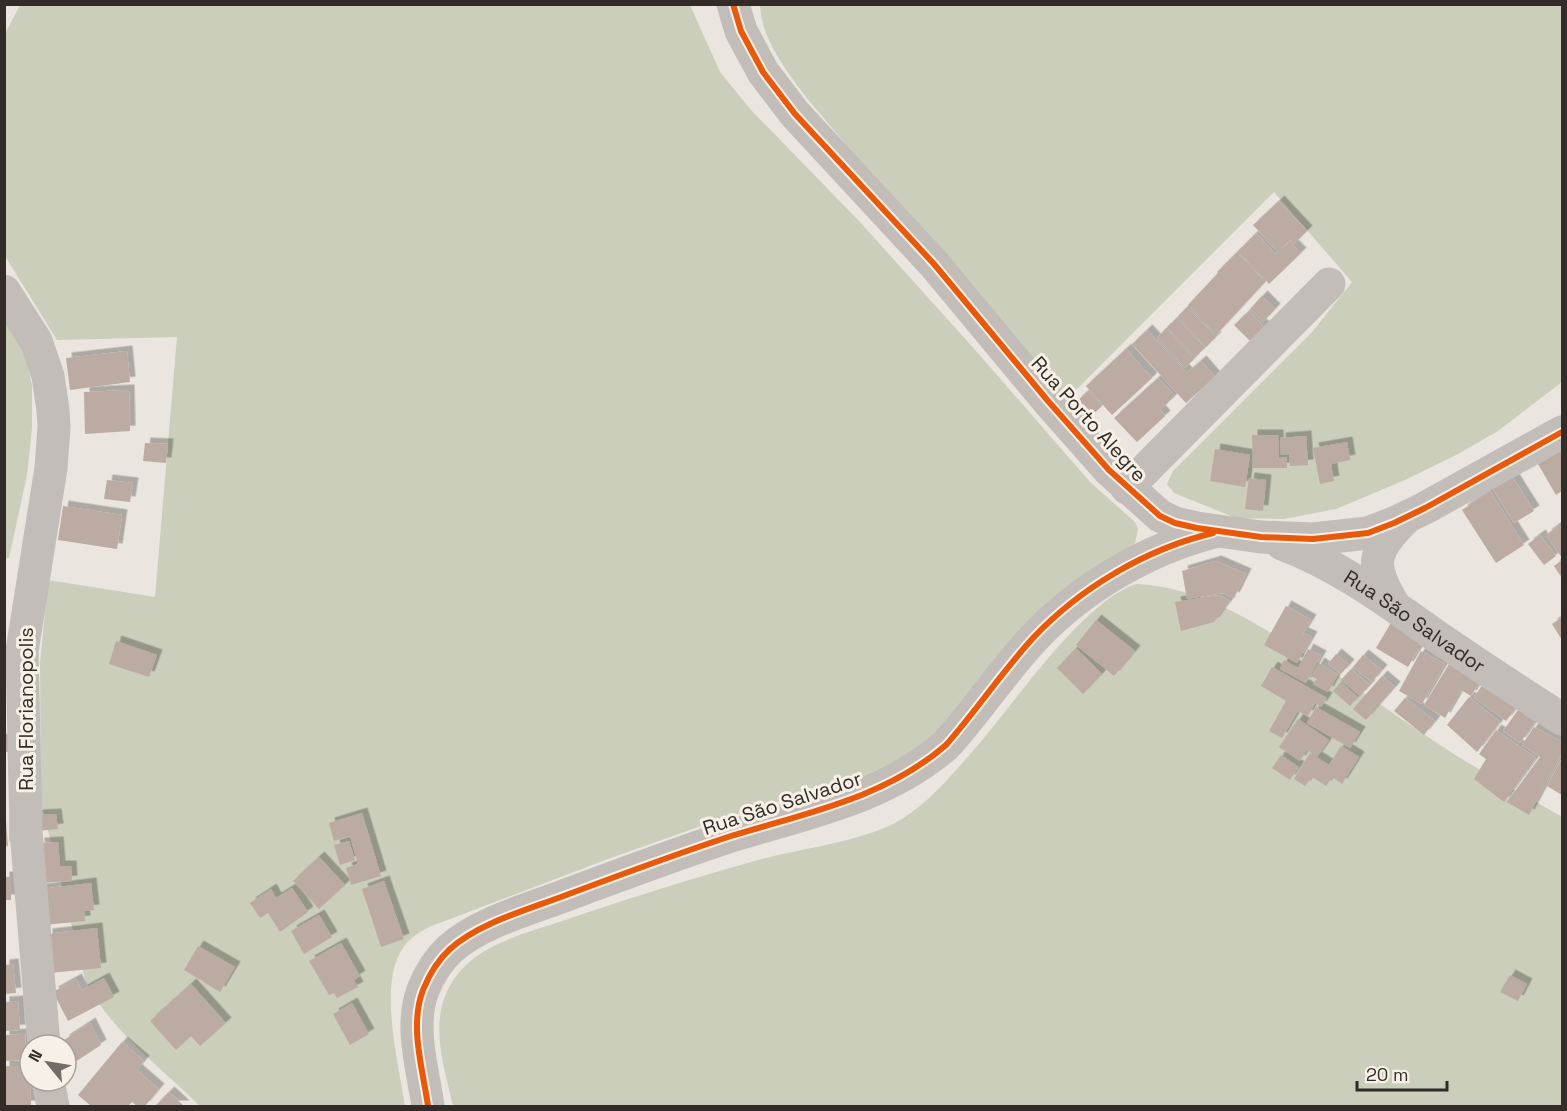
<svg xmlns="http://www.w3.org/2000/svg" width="1567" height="1111" font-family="'Space Grotesk',sans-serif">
  <defs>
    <filter id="shadow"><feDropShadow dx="5.5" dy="-5.5" stdDeviation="0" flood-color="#0004"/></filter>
  </defs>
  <rect width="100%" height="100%" fill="#eae5de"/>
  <g fill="#caceba">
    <path d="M20 5H690L720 72 751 110 859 221 977 352 1090 482 1135 522 1138 529 1135 543 917 750 867 775 718 820 608 859 429 927C416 934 405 941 399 955 380 992 399 1066 405 1106H200C162 1069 106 1026 85 979L41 802 40 664 48 580 155 597 177 337 57 340 5 256V34Z"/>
    <path d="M760 5H1562V382L1498 431 1458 454 1405 480 1336 509 1284 519 1236 518 1174 493 1167 484 1173 471 1313 331 1352 282 1274 192 1063 403 806 97C786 69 762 41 760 5Z"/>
    <path d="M4 310 21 339 32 385V428L27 475 9 558H4Z"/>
    <path d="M1137 584C1200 588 1248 618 1300 651 1348 681 1393 714 1440 745 1479 771 1522 793 1562 817V1106H453C442 1058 424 1008 464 967 489 942 529 932 562 921 627 899 696 877 762 859 804 848 858 842 895 823 919 810 938 790 956 770 1002 721 1037 664 1086 618 1101 604 1117 590 1137 584Z"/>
  </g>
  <g fill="#bcaba2" filter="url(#shadow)">
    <path d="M1279 201 1307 231 1294 244 1290 240 1281 249 1290 242 1301 253 1269 284 1238 251 1256 233 1275 254 1278 252 1253 225Z"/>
    <path d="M1237 252 1265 282 1216 335 1188 305 1218 273 1217 272Z"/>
    <path d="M1262 296 1275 309 1263 322 1250 309Z"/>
    <path d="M1187 307 1216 337 1206 347 1178 316Z"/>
    <path d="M1249 311 1264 327 1250 341 1234 325Z"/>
    <path d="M1177 318 1205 348 1195 357 1167 327Z"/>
    <path d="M1166 328 1194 359 1185 368 1157 338Z"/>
    <path d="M1147 330 1187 373 1201 361 1215 377 1186 403 1132 344Z"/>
    <path d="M1126 349 1152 378 1112 415 1086 386Z"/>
    <path d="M127 351 130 382 70 390 66 358Z"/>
    <path d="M1158 378 1175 396 1160 410 1165 416 1137 442 1114 418Z"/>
    <path d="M129 390 130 431 85 434 84 392Z"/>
    <path d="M1088 391 1102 406 1090 417 1076 402Z"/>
    <path d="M1252 435H1278L1279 458 1287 457V468H1253Z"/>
    <path d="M1306 436 1308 465 1290 466 1289 454 1281 455 1280 438Z"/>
    <path d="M1347 442 1350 460 1331 464 1334 481 1320 484 1313 448Z"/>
    <path d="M145 443 168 444 166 463 143 461Z"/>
    <path d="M1215 449 1250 455 1245 487 1210 481Z"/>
    <path d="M1562 450V491L1556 495 1538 464Z"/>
    <path d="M1512 476 1534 511 1514 523 1493 489Z"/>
    <path d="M1249 478 1266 480 1263 511 1245 509Z"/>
    <path d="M107 480 133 483 130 502 104 499Z"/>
    <path d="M1490 491 1524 545 1496 563 1462 510Z"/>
    <path d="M63 506 122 515 117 549 58 540Z"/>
    <path d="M1559 525 1562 530V558L1546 535Z"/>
    <path d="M1540 535 1556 556 1544 565 1528 544Z"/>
    <path d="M1562 560V578L1554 566Z"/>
    <path d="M1216 561 1246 574 1234 598 1223 593 1187 599 1182 571Z"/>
    <path d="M1219 595 1230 601 1214 622 1181 631 1175 602Z"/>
    <path d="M1286 606 1311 620 1303 633 1312 637 1297 663 1264 645Z"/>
    <path d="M1562 617V640L1552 624Z"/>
    <path d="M1096 620 1135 651 1114 676 1076 645Z"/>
    <path d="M1392 621 1424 640 1408 667 1376 648Z"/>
    <path d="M116 641 157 655 149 677 109 664Z"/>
    <path d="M1076 648 1102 674 1083 694 1057 668Z"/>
    <path d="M1308 649 1321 656 1306 683 1280 669 1284 660 1298 668Z"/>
    <path d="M1421 651 1445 664 1422 704 1399 691Z"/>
    <path d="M1336 654 1349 665 1341 674 1328 664Z"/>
    <path d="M1363 655 1382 670 1372 682 1353 667Z"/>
    <path d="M1319 663 1338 675 1328 692 1313 684 1317 679 1311 676Z"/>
    <path d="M1449 664 1479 683 1471 696 1461 690 1445 718 1424 705Z"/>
    <path d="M1272 667 1327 698 1321 707 1315 703 1308 716 1298 711 1282 738 1269 731 1286 701 1261 686Z"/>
    <path d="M1351 669 1370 685 1360 696 1341 680Z"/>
    <path d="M1382 676 1395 687 1366 720 1353 709Z"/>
    <path d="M1341 682 1358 697 1350 706 1333 691Z"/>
    <path d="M1483 684 1516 708 1506 721 1474 697Z"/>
    <path d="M1469 697 1500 722 1477 752 1447 725Z"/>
    <path d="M1405 698 1435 721 1424 735 1394 711Z"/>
    <path d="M1316 707 1360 732 1350 748 1307 723Z"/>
    <path d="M1518 710 1535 722 1520 743 1503 731Z"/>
    <path d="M1298 719 1329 740 1317 757 1307 750 1300 761 1279 747Z"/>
    <path d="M1534 727 1562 742V754L1529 815 1507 802 1540 757 1522 745Z"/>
    <path d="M1496 730 1536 758 1504 802 1474 779 1486 759 1479 754Z"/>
    <path d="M11 733 12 752H4V734Z"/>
    <path d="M1341 746 1359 757 1342 784 1332 777 1326 786 1312 777 1305 786 1294 779 1310 753 1329 765Z"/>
    <path d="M1281 755 1299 767 1290 780 1272 768Z"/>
    <path d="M1562 758V795L1547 786Z"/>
    <path d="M362 813 381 876 351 885 346 868 358 864 350 836 334 841 329 823Z"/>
    <path d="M56 814 58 829 38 831 36 815Z"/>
    <path d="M4 820H6L8 846 4 847Z"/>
    <path d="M349 841 355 860 340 865 334 845Z"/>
    <path d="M58 842 60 866H71L72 881 41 883 39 843Z"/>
    <path d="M319 857 345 885 319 909 293 881Z"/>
    <rect x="4" y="877" width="7" height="23"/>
    <path d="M384 881 404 939 381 947 362 889Z"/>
    <path d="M91 883 94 910 84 911 85 921 44 925 41 889Z"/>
    <path d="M292 888 308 912 280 932 268 913 260 918 250 903 271 889 276 898Z"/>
    <path d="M319 915 332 937 304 954 291 931Z"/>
    <path d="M97 928 101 968 50 973 47 934Z"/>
    <path d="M341 943 360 976 354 980 358 987 337 998 334 993 329 995 309 961Z"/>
    <path d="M198 946 235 967 220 992 184 970Z"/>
    <path d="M13 964 16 993 4 994V965Z"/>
    <path d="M1510 975 1527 984 1518 1001 1500 992Z"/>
    <path d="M104 978 114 997 68 1021 53 992 76 979 82 990Z"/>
    <path d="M191 984 226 1023 200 1046 191 1036 176 1050 150 1021Z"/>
    <path d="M18 1001 20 1030 4 1031V1002Z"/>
    <path d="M352 1003 369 1034 350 1045 333 1014Z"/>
    <path d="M90 1023 101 1045 69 1066 64 1040Z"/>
    <path d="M25 1034 26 1060 4 1061V1035Z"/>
    <path d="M122 1042 144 1061 137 1070 159 1089 145 1106H137L132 1102 128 1106H91L78 1095Z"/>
    <path d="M4 1066H30L31 1106H4Z"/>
    <path d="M169 1092 184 1106H155Z"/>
  </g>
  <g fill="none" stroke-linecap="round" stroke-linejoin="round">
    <g stroke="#c2bdb8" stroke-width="33">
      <path d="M733 4 741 31 763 72 795 114 934 264 1048 401 1109 470 1160 516 1175 523 1197 528 1261 537 1313 539 1368 533 1394 523 1425 508 1562 432"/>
      <path d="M4 291 36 341 48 376 53 410 54 427 51 468 22 651 26 831 44 1045"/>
      <path d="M1127 488 1329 284"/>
      <path id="s1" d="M1282 544C1341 566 1389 603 1439 638 1480 666 1521 693 1562 719"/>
      <path d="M1394 605C1369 565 1372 551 1406 518"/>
      <path d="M48 1081 53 1106"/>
      <path d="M428 1106C423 1070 409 1026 423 990 429 975 438 960 450 949 477 924 526 910 561 897 617 876 673 855 731 836 806 813 885 798 946 745 977 711 1002 672 1034 638 1081 588 1147 549 1214 532"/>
    </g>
    <g stroke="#f7f0e6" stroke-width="10">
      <g id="cycleway">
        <path d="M733 4 741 31 763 72 795 114 934 264 1048 401 1109 470 1160 516 1175 523 1197 528 1261 537 1313 539 1368 533 1394 523 1425 508 1562 432"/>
        <path d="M428 1106C423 1070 409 1026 423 990 429 975 438 960 450 949 477 924 526 910 561 897 617 876 673 855 731 836 806 813 885 798 946 745 976 711 1002 672 1033 638 1080 588 1146 549 1213 533"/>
      </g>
    </g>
    <use href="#cycleway" stroke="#e8590c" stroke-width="6"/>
  </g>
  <g text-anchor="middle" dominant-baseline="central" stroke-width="6" stroke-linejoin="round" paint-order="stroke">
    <g font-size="20" fill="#322b27" stroke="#f7f0e6">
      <text transform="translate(1089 419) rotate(48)">Rua Porto Alegre</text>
      <text stroke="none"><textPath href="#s1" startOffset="154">Rua São Salvador</textPath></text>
      <text transform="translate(26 709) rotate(-90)">Rua Florianopolis</text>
      <text transform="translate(782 803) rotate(-18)">Rua São Salvador</text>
    </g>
  </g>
  <rect width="1567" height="1111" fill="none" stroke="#322b27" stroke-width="12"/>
  <g transform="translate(48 1063) rotate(300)"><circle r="28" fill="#f7f0e6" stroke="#a8a19a" stroke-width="1.5"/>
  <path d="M0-4.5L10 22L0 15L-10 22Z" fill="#726c67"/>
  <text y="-9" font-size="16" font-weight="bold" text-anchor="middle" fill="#322b27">N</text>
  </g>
  <path d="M1357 1081v9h90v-9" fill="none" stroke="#322b27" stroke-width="3"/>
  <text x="1366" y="1081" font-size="18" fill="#322b27" stroke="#f7f0e6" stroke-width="4.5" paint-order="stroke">20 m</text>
</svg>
